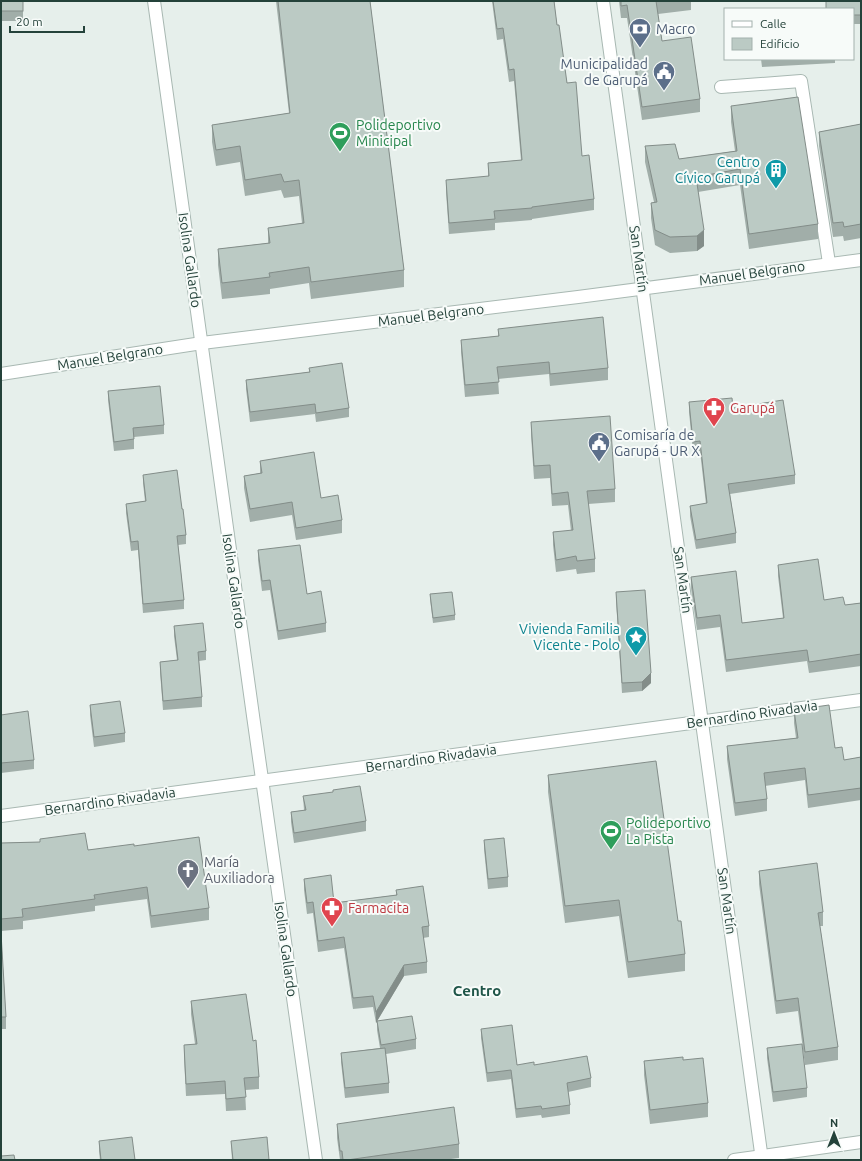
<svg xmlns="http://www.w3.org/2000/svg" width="862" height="1161" font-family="Ubuntu,sans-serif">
  <rect width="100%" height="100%" fill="#e6efeb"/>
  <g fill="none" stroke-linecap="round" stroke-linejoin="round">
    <g stroke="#a8b8b2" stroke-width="14">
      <path id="service" d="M721 87 801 81 829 263"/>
    </g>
    <g stroke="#a8b8b2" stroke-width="14">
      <g id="minor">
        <path d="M154 1C208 387 260 774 316 1160"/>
        <path d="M603 1 762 1160"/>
        <path d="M1 374 202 343 578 297 861 260"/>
        <path d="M1 816 861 700"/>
        <path d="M734 1160 861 1142"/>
      </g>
    </g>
    <use href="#service" stroke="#fff" stroke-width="12"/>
    <use href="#minor" stroke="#fff" stroke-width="12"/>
  </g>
  <g fill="#a1aea9">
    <rect x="1" y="1" width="22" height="20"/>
    <path d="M276 1H370L404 270V287L311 299 309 283 270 289V294L222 299 218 265V249L268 243V228L302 223 299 196 284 198 281 190 245 196 240 162 216 166 212 142V125L289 113Z"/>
    <path d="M492 1H554L557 25 567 83 582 156 594 199V210L532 219V220L495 223V230L449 234 446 192V180L488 177V163L521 160 514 81 509 82 503 39 497 40Z"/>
    <path d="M619 1H691V10L658 14 662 41 700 99V112L642 120 627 18H621Z"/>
    <path d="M861 1V24H853V9Z"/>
    <path d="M761 59H835V63L762 67Z"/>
    <path d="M731 106 818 224V239L749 249 740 185 698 192 704 246 697 251 670 253 655 245 651 218V203L654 202 645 162V146L679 159 735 151 731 122Z"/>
    <path d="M861 124V238L844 241 843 236 833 237 819 146V132Z"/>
    <path d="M498 329 608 368V380L550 386 549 374 498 379 499 394 465 397 461 352V340L498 336Z"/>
    <path d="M309 368 349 408V417L316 422 315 414 250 422 246 389V380L309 372Z"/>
    <path d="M108 391 164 425V434L134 437V449L114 451 108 400Z"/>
    <path d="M689 402 733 408 795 475V484L730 494 736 533V543L696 549 690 516V506L706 504 700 451 693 452 689 412Z"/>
    <path d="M531 422 615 489V502L588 504 595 559V572L577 574 576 569 556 572 553 545V532L571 531 568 505 552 506 550 478 534 479 531 435Z"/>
    <path d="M260 461 321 498 342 520V533L296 540 292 515 250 522 244 488V476L260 473Z"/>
    <path d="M143 475 182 509 186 535V544L178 545 184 600V609L143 613 138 550 131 551 126 513V504L145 501 143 483Z"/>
    <path d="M258 550 307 594 326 623V632L278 640 270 590 262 591 258 560Z"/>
    <path d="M778 565 824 600 845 605 861 603V666L809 673 807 661 726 672 720 627 697 630 691 588V577L742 623 783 618 778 576Z"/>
    <path d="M616 592 651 683 642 691 622 693 616 601Z"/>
    <path d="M430 594 455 615V620L433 623 430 599Z"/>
    <path d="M174 626 206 651V660L199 661 202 697V707L163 710 160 672V662L177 660 174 636Z"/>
    <path d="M90 705 125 733V742L94 747 90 715Z"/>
    <path d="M794 710 835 748 844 760 861 757V800L808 808 805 780 765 786 767 799V811L735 816 727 759V746L796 738 794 723Z"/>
    <path d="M1 715 34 760V769L1 773Z"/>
    <path d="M548 775 678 921 685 954V971L628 978 619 916 565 923 548 792Z"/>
    <path d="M303 796 366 821V831L294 843 291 822V812L304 810Z"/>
    <path d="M40 839 88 850 134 846 209 908V920L151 928 147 899 95 906V911L23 921V929L1 931V843L40 842Z"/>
    <path d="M484 840 508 877V887L488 889 484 849Z"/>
    <path d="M759 871 823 912V926H820L838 1047V1060L805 1065 798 1011 776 1014 759 884Z"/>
    <path d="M304 879 334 903 396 895V890L429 926V937L423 938 427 962V973L404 976 377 1021 416 1039V1049L386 1054 389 1083V1093L345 1098 341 1062V1053L380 1048 377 1030V1022L376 1023 373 1007 353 1009 344 948 318 952 313 913 307 914 304 890Z"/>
    <path d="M1 933 6 1017V1029H1Z"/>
    <path d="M191 1001 253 1041 259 1077V1089L245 1090 246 1110 226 1111 225 1094 186 1096 184 1058V1045L195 1044 191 1014Z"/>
    <path d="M481 1029 517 1065H534L591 1078V1087L568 1092 570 1105V1114L542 1118 541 1115 516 1118 511 1079 487 1082 481 1038Z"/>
    <path d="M767 1048 807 1088V1097L773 1102 767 1058Z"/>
    <path d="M683 1060 708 1103V1117L650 1124 644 1075V1061Z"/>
    <path d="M337 1124 459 1144V1158L443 1160H340L337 1138Z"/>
    <path d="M99 1141 135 1160H100L99 1151Z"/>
    <path d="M231 1141 269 1160H232Z"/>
  </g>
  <g fill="#838d89">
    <path d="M704 230V246L697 251V236Z"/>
    <path d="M651 673V683L642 691V682Z"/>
    <path d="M404 965V976L376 1023V1012Z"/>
  </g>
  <g fill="#bbcac4" stroke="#838d89">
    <rect x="1" y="1" width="22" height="10"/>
    <path d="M278 1H370L404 270 311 282 309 267 269 273 270 277 222 283 218 249 270 243 268 228 304 223 299 180 284 182 281 174 245 180 240 146 216 150 212 125 290 113Z"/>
    <path d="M493 1H554L557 25H559L567 83 576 82 582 156 589 155 594 199 532 207V208L494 211 495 219 449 223 446 180 489 176 488 163 522 160 514 69 509 70 503 28 497 29Z"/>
    <path d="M621 1H658H656L662 41 691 37 700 99 642 107 627 5 621 6Z"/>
    <path d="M826 1H861V15H853V9H826Z"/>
    <path d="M798 97 818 224 749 234 740 169 696 177 704 230 697 236 670 237 655 230 651 203 657 202 645 146 675 144 679 159 737 151 731 106Z"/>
    <path d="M861 124V224L844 227 843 222 833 223 819 132Z"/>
    <path d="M603 317 608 368 550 374 549 362 497 367 499 382 465 385 461 340 499 336 498 329Z"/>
    <path d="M342 363 349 408 316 413 315 404 250 412 246 380 310 372 309 368Z"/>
    <path d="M160 386 164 425 133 428 134 439 114 442 108 391Z"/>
    <path d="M732 398 733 408 783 400 795 475 728 484 736 533 696 540 690 506 707 503 700 441 693 442 689 402Z"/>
    <path d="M610 416 615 489 587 491 595 559 577 561 576 556 556 560 553 532 573 530 568 492 552 494 550 465 534 466 531 422Z"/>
    <path d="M314 452 321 498 338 495 342 520 296 528 292 502 250 509 244 476 262 473 260 461Z"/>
    <path d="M177 470 182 509H183L186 535 177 536 184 600 143 604 138 541 131 542 126 504 146 501 143 475Z"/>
    <path d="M300 545 307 594 321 591 326 623 278 631 270 580 262 581 258 550Z"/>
    <path d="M818 559 824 600 843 597 845 605 861 603V654L809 662 807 650 726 660 720 615 697 618 691 577 736 571 742 623 784 618 778 565Z"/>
    <path d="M645 590 651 673 642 682 622 683 616 592Z"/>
    <path d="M452 592 455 615 433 618 430 594Z"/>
    <path d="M203 623 206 651 198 652 202 697 163 701 160 662 178 660 174 626Z"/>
    <path d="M120 701 125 733 94 737 90 705Z"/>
    <path d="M829 705 835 748 842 747 844 760 861 757V788L808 795 805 768 764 773 767 799 735 803 727 746 798 738 794 710Z"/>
    <path d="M28 711 34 760 1 763V715Z"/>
    <path d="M656 761 678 921H681L685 954 628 962 619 900 565 906 548 775Z"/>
    <path d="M360 786 366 821 294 833 291 812 306 810 303 796 333 792V790Z"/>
    <path d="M85 833 88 850 134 844V846L199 837 209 908 151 916 147 887 94 895 95 899 22 909 23 917 1 919V843L40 842V839Z"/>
    <path d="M504 838 508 877 488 879 484 840Z"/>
    <path d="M817 863 823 912 818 913 838 1047 805 1052 798 998 776 1001 759 871Z"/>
    <path d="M331 875 334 903 397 895 396 890 423 886 429 926 422 927 427 962 404 965 376 1012 373 996 353 998 344 937 318 941 313 902 307 903 304 879Z"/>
    <path d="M1 933 6 1017H1Z"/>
    <path d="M246 994 253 1041 256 1040 259 1077 244 1078 246 1097 226 1099 225 1081 186 1084 184 1045 197 1044 191 1001Z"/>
    <path d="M412 1016 416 1039 381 1045 377 1021Z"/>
    <path d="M512 1025 517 1065 534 1062V1065L587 1056 591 1078 567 1083 570 1105 542 1109 541 1106 516 1109 511 1070 487 1073 481 1029Z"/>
    <path d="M802 1044 807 1088 773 1092 767 1048Z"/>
    <path d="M385 1048 389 1083 345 1088 341 1053Z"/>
    <path d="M683 1057V1060L703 1058 708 1103 650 1110 644 1061Z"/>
    <path d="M454 1107 459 1144 347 1160H343L342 1151H340L337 1124Z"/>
    <path d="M132 1137 135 1160H101L99 1141Z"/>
    <path d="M267 1137 269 1160H233L231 1141Z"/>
    <path d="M14 1155 15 1160H1V1156Z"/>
  </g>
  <defs>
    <g id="bank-pin" transform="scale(1.15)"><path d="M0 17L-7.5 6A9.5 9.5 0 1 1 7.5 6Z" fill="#5c6f8a" stroke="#f7fbf9"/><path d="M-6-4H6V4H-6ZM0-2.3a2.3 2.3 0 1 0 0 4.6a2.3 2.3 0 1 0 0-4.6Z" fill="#fff"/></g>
    <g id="civic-pin" transform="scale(1.15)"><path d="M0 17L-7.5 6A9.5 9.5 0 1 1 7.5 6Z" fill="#5c6f8a" stroke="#f7fbf9"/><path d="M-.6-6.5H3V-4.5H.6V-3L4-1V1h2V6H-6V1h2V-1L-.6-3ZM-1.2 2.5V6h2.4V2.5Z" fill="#fff"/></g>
    <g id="stadium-pin" transform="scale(1.15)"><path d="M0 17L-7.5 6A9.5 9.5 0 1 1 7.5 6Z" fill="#2e9e5b" stroke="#f7fbf9"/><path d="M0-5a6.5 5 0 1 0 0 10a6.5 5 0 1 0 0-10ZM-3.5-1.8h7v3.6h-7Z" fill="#fff"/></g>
    <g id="building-pin" transform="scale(1.15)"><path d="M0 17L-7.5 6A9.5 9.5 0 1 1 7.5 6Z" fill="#0f9aa8" stroke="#f7fbf9"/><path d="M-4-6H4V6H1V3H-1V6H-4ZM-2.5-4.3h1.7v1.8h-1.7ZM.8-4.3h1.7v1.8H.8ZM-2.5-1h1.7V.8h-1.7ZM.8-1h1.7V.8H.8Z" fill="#fff"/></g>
    <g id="pharmacy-pin" transform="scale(1.15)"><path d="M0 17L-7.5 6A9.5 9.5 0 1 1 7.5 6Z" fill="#e0444e" stroke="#f7fbf9"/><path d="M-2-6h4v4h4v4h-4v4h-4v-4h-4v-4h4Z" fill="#fff"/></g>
    <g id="sight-pin" transform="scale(1.15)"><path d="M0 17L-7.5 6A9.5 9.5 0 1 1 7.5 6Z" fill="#0f9aa8" stroke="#f7fbf9"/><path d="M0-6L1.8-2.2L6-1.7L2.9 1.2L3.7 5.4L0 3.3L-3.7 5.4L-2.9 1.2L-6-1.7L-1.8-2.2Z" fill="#fff"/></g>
    <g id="church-pin" transform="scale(1.15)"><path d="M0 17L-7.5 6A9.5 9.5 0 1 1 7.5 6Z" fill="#6b7280" stroke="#f7fbf9"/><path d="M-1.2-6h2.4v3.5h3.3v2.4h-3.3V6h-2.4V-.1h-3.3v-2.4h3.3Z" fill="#fff"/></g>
  </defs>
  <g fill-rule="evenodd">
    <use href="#bank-pin" x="640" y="29"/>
    <use href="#civic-pin" x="664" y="72"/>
    <use href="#stadium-pin" x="340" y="133"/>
    <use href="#building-pin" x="776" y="170"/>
    <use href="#pharmacy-pin" x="714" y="408"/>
    <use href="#civic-pin" x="599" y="443"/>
    <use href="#sight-pin" x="636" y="637"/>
    <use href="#stadium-pin" x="611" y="831"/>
    <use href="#church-pin" x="188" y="870"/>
    <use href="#pharmacy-pin" x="332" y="908"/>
  </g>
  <g text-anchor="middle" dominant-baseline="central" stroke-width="4" stroke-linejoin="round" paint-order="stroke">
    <g font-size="14" fill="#4e5e75" stroke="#f7fbf9" text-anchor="start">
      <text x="656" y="29">Macro</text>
      <text x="648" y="64" text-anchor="end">Municipalidad<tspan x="648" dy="16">de Garupá</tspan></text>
      <text x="614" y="435">Comisaría de<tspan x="614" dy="16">Garupá - UR X</tspan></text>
    </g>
    <g font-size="14" fill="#27864d" stroke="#f7fbf9" text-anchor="start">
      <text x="356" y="125">Polideportivo<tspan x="356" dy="16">Minicipal</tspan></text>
      <text x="626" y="823">Polideportivo<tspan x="626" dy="16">La Pista</tspan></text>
    </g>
    <g font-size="14" fill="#0d838f" stroke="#f7fbf9" text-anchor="end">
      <text x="760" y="162">Centro<tspan x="760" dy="16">Cívico Garupá</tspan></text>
      <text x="620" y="629">Vivienda Familia<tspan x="620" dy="16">Vicente - Polo</tspan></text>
    </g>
    <g font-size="14" fill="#24423a" stroke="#f7fbf9">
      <text transform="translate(639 259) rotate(82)">San Martín</text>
      <text transform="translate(190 260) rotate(82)">Isolina Gallardo</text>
      <text transform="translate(752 273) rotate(-8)">Manuel Belgrano</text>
      <text transform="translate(431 315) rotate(-7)">Manuel Belgrano</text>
      <text transform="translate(110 357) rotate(-9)">Manuel Belgrano</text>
      <text transform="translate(683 580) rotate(82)">San Martín</text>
      <text transform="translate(234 581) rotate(82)">Isolina Gallardo</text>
      <text transform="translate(752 714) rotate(-8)">Bernardino Rivadavia</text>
      <text transform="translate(431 758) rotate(-8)">Bernardino Rivadavia</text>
      <text transform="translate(110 801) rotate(-8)">Bernardino Rivadavia</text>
      <text transform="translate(727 901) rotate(82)">San Martín</text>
      <text transform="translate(286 949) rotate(82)">Isolina Gallardo</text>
    </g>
    <g font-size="14" fill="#be3a42" stroke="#f7fbf9" text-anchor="start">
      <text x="730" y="408">Garupá</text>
      <text x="348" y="908">Farmacita</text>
    </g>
    <g font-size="14" fill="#5b616d" stroke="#f7fbf9" text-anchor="start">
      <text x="204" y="862">María<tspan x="204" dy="16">Auxiliadora</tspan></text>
    </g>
    <g font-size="15" font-weight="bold" fill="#1f5548" stroke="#f7fbf9">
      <text x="477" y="990">Centro</text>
    </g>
  </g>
  <rect width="862" height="1161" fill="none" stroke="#24423a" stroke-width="4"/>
  <rect x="724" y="8" width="130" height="52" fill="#f7fbf9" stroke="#a3b1ad"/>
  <rect x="732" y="21" width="20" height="6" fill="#ffffff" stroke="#a3b1ad"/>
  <text x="760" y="28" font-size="12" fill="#24423a">Calle</text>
  <rect x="732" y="38" width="20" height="12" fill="#bbcac4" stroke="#a3b1ad"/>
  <text x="760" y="48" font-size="12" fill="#24423a">Edificio</text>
  <g transform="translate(834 1133)" stroke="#f7fbf9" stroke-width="3" paint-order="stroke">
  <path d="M0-3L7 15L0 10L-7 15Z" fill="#24423a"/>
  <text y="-6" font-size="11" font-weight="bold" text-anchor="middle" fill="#24423a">N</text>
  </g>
  <path d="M10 26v6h74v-6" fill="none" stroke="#24423a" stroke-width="2"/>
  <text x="16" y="26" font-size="12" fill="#24423a" stroke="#f7fbf9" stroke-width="3" paint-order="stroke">20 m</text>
</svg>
